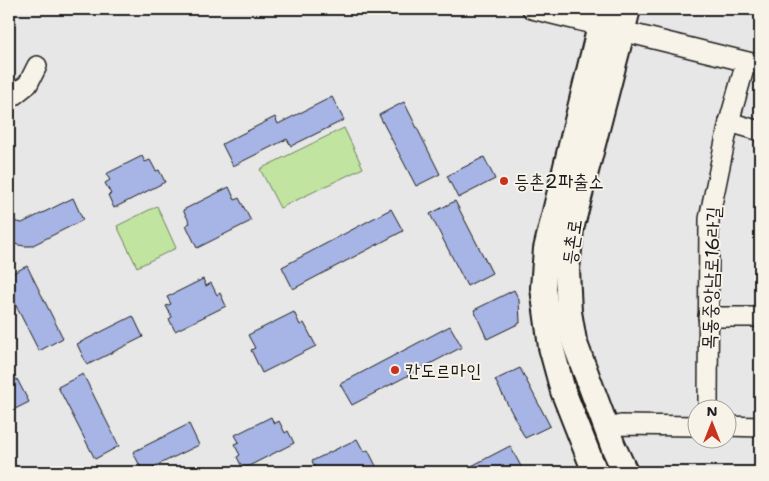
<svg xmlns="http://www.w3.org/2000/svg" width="769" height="481" font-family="'Shantell Sans','Poor Story',sans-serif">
  <rect width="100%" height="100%" fill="#e7e7e7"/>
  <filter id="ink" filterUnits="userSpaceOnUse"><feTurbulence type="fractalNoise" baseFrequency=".02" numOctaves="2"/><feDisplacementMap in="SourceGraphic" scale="10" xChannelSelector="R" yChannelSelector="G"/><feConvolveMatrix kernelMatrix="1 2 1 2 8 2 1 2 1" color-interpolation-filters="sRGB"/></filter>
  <g filter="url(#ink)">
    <g fill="#c1e5a0" stroke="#6e805e">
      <path d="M344 128 363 168 280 208 260 169Z"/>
      <path d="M157 206 176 248 137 267 117 226Z"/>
    </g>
    <g fill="#a6b5e5" stroke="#1c1c1c">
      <path d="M332 97 344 120 291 146 287 139 233 166 222 144 275 117 278 124Z"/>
      <path d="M404 102 440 174 416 186 379 115Z"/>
      <path d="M142 156 145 162 150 160 156 171 159 170 165 182 114 208 108 195 111 194 105 183 110 180 106 174Z"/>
      <path d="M484 157 495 179 458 198 447 176Z"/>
      <path d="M229 187 235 200 239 198 251 221 197 248 186 225 190 223 183 210Z"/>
      <path d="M73 198 83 220 31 246H24L9 243V220L22 223Z"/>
      <path d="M455 201 492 273 467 286 430 214Z"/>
      <path d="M391 209 403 231 293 289 282 267Z"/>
      <path d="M27 266 63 338 39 351 9 292V275Z"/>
      <path d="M203 279 206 286 211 283 217 295 220 293 226 306 175 331 169 319 172 317 166 306 171 304 167 297Z"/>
      <path d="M514 290 519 300 520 323 487 339 474 310Z"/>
      <path d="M294 312 300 325 304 323 316 346 262 373 251 350 255 348 248 335Z"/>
      <path d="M133 316 143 337 87 365 77 344Z"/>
      <path d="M450 326 462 347 352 405 340 384Z"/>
      <path d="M520 368 550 426 525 438 495 380Z"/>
      <path d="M83 374 119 446 95 459 58 387Z"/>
      <path d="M17 379 29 402 9 412V383Z"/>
      <path d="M271 417 274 424 279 421 285 433 288 431 294 443 243 469 237 457 240 455 234 444 239 442 235 435Z"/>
      <path d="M189 424 199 445 143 472 133 452Z"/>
      <path d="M357 439 364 452 368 450 379 472H317L312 461Z"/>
      <path d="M510 446 524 472H460Z"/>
    </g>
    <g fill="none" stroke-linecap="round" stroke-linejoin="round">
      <g stroke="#1c1c1c" stroke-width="22">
        <g id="minor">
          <path d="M532 9 760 65"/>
          <path d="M9 99 28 84 37 66"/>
          <path d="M729 122 760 131"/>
          <path d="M708 317H760"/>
          <path d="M708 408 709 219 729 122 746 62"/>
          <path d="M726 426 760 427"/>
          <path d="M607 429 621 425 696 426"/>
        </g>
      </g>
      <g stroke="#1c1c1c" stroke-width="28">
        <g id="major">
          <path d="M595 472 563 391 551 347 543 288 546 249 604 9"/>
          <path d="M625 472 613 446 574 341 569 312 567 270 571 229 628 9"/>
        </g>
      </g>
      <use href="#minor" stroke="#f7f3e8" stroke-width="19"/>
      <use href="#major" stroke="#f7f3e8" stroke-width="24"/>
    </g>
  </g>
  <g fill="#c8321e" stroke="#f7f3e8" stroke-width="2">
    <circle cx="504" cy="181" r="5"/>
    <circle cx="395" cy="370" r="5"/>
  </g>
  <g text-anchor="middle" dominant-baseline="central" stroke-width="4" stroke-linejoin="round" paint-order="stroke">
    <g font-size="19" fill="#1c1c1c" stroke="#f7f3e8" text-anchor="start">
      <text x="514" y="181">등촌2파출소</text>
      <text x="405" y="370">칸도르마인</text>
    </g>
    <g font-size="19" fill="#1c1c1c" stroke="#f7f3e8">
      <text transform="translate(572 242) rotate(-82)">등촌로</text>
      <text transform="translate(711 278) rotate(-88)">목동중앙남로16라길</text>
    </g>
  </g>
  <rect width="769" height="481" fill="none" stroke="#f7f3e8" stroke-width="30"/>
  <rect x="15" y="15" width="739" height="451" fill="none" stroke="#1c1c1c" stroke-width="2" filter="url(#ink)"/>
  <g transform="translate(712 424)"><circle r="24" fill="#f7f3e8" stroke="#9f9d96"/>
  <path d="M0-4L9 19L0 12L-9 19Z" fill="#c8321e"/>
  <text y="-8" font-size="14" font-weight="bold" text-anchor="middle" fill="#1c1c1c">N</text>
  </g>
</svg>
